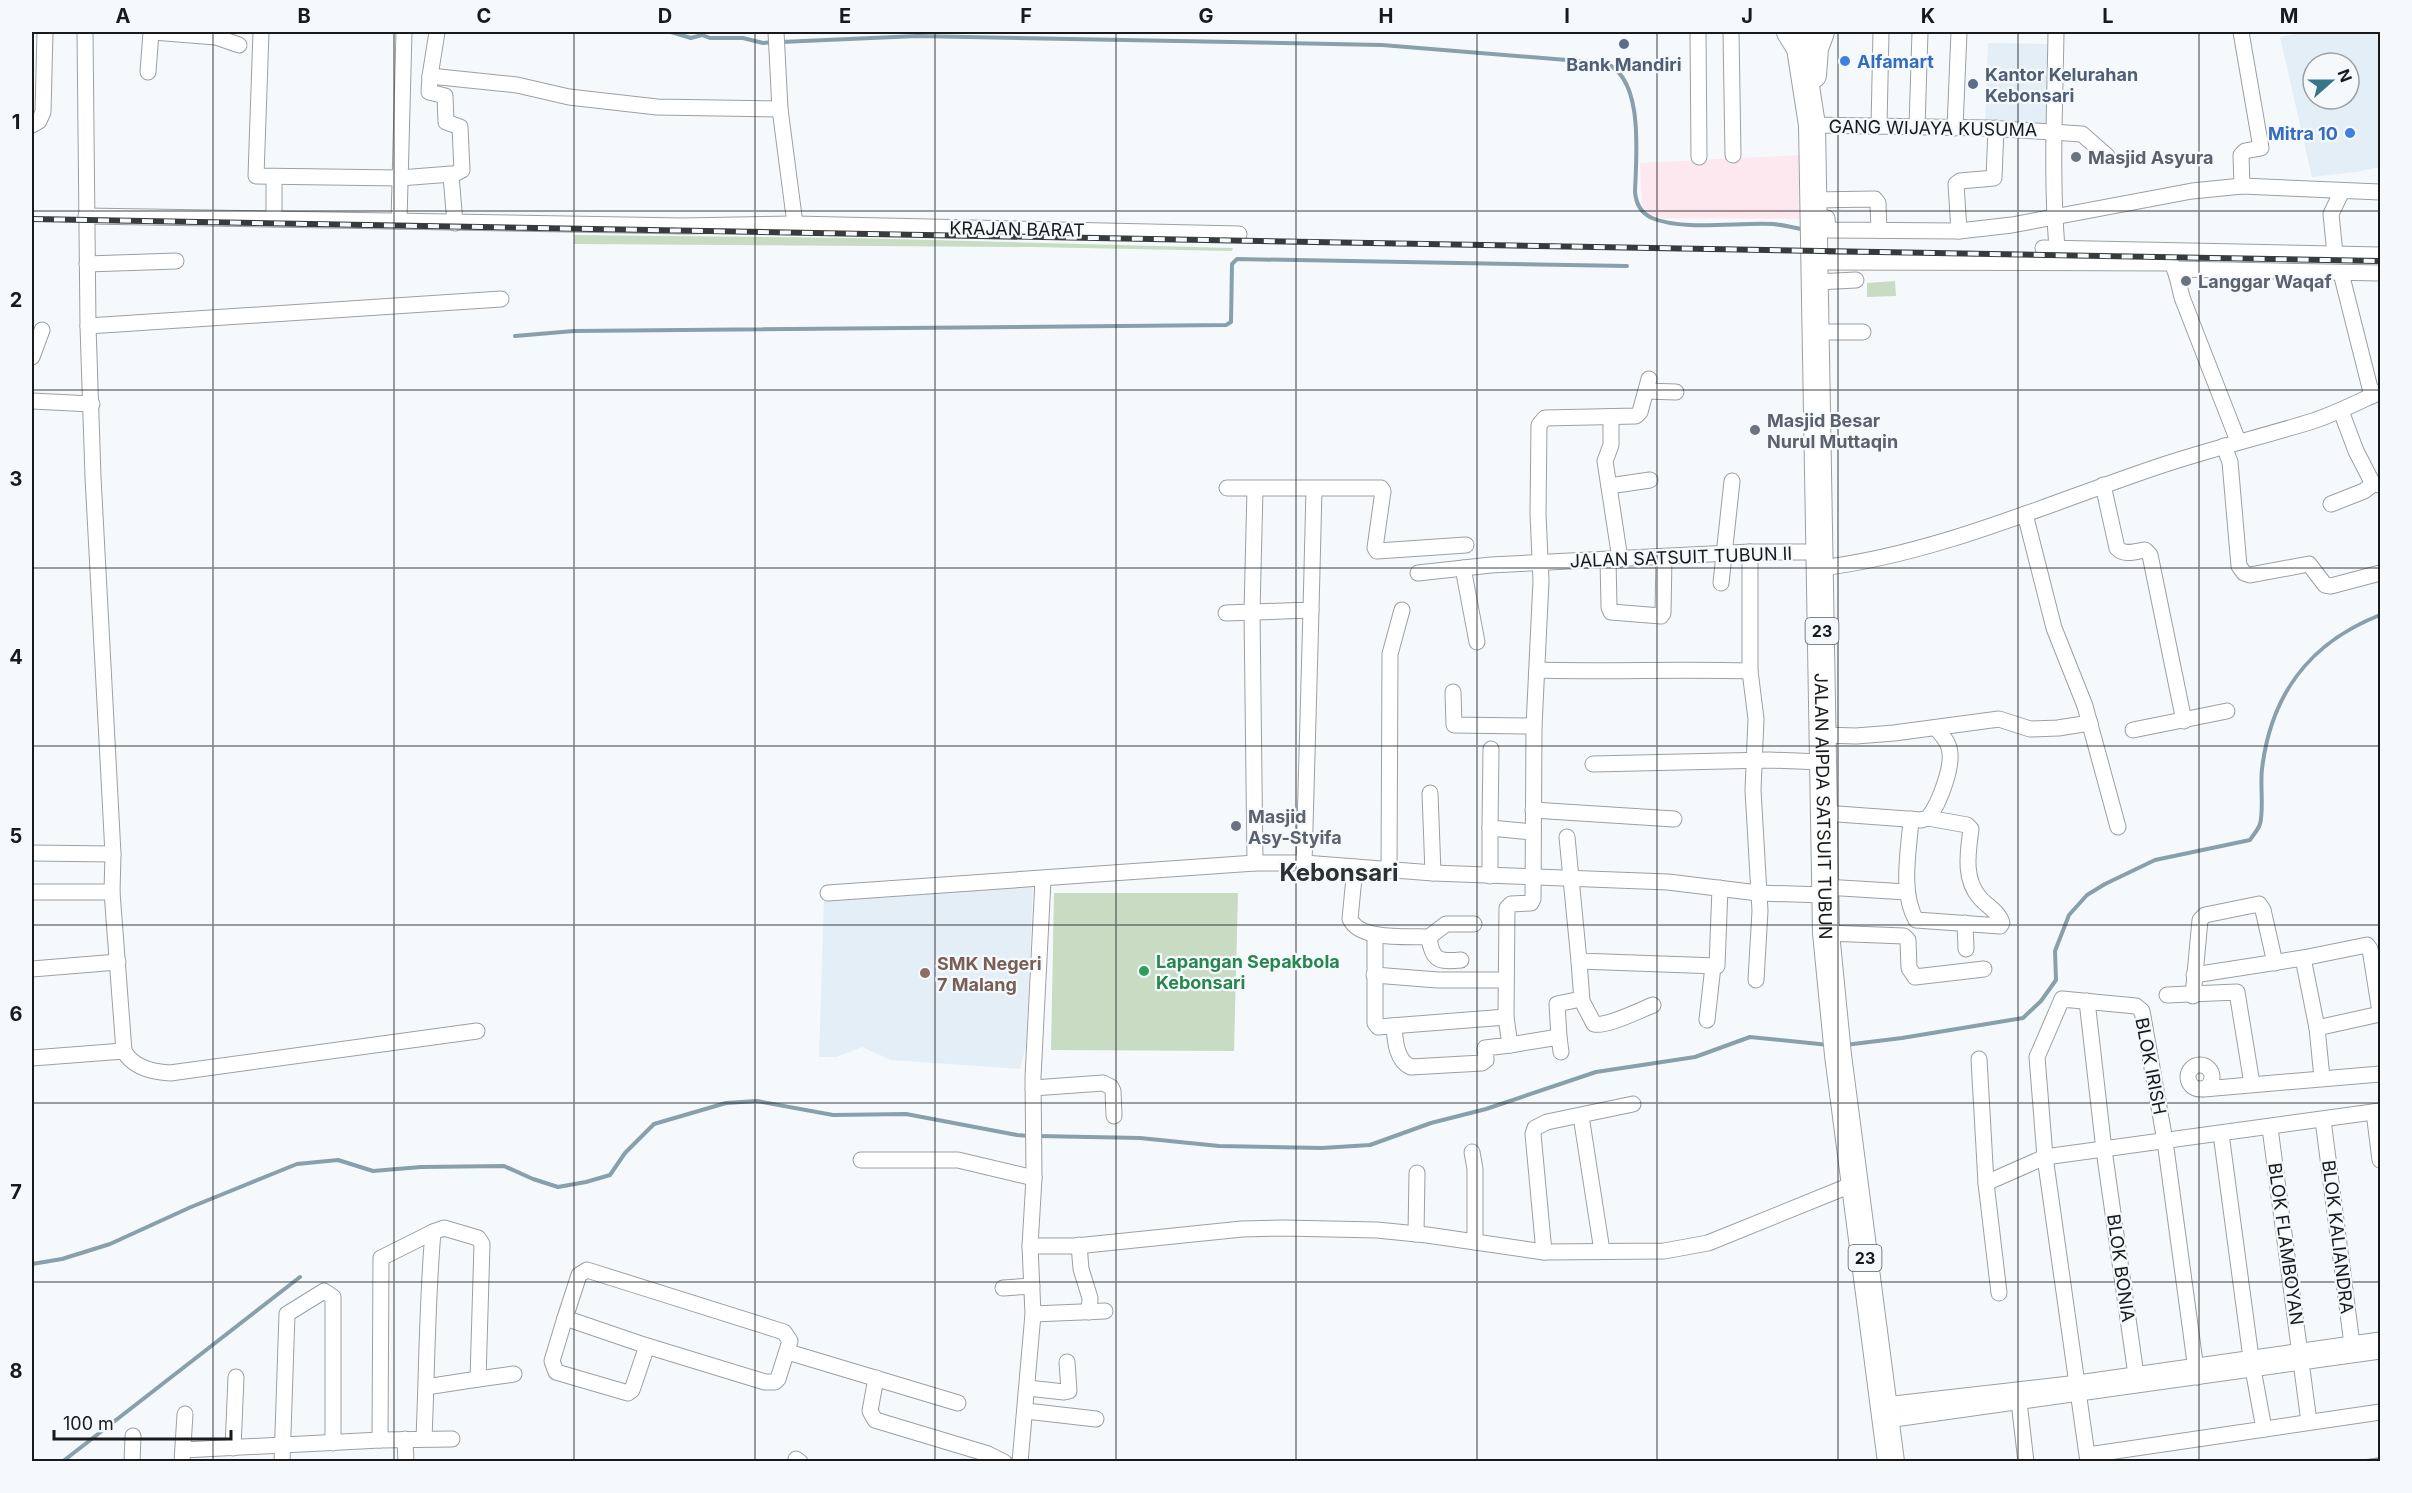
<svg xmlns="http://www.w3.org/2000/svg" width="2412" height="1493" font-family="Inter,sans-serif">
  <rect width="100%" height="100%" fill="#f5f9fc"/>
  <g fill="#e3eef7" fill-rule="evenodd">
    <path d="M2306 32H2380V167L2356 172 2312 177 2280 37ZM2313 63H2349V99H2313Z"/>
    <path d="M1988 43 2054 44 2052 128 1985 127Z"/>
    <path d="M1033 886 1026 1046 1020 1069 891 1060 862 1047 837 1057H819L824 900Z"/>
  </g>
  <path fill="#fde8ef" d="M1801 155 1803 219 1661 218 1649 214 1642 207 1640 163Z"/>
  <g fill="#c8dbc3">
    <path d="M574 235 853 238 1233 248 1232 251 1032 247 574 244Z"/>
    <path d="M1895 281 1896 296 1867 297V283Z"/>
    <path d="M1054 893H1238L1234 1051 1051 1050Z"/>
  </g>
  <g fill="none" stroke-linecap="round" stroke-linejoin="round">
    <g stroke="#88a0ab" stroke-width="4">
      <path d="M671 32 691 38 702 35 710 38H743L763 43 773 42"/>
      <path d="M781 42 917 36 1382 45 1604 63C1645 76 1636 158 1635 192 1636 204 1641 213 1652 218 1682 231 1739 222 1773 224 1784 225 1795 228 1806 230"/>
      <path d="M515 336 574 331 1226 325 1231 322 1232 264 1237 259 1627 266"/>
      <path d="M1845 1045 1902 1038 2023 1018 2041 1001 2056 980 2055 951 2069 915 2087 895 2105 884 2155 860 2250 840C2253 835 2258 830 2260 824 2264 810 2260 785 2262 769 2271 694 2309 643 2380 615"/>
      <path d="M1038 1136 1140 1138 1219 1146 1322 1148 1370 1145 1431 1123 1486 1109 1596 1072 1695 1057 1750 1037 1829 1045"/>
      <path d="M32 1264 62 1259 110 1244 191 1207 297 1164 338 1160 373 1171 421 1167 504 1166 533 1179 558 1187 586 1182 610 1175 625 1153 654 1124 726 1103 757 1101 833 1115 906 1114 1017 1135 1030 1136"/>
      <path d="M62 1462 300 1277"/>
      <path d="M2360 1462 2380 1459"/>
    </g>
    <g stroke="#9ca0a3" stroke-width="17">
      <g id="street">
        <path d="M85 32 88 326 93 477 113 854 112 892 124 1051C133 1068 153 1072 170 1073L477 1031"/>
        <path d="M153 32 216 37V32"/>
        <path d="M261 32 256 176 400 178 451 174"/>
        <path d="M437 32 430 76 517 85 569 97 657 107 780 109"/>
        <path d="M776 32 780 109 795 224"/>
        <path d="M1698 32 1699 157"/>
        <path d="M1731 32 1733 155"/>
        <path d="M2056 32C2055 104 2051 176 2057 248"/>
        <path d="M2241 32 2261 148 2245 151 2241 155 2242 186"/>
        <path d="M216 37 239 45"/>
        <path d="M148 72 151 32"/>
        <path d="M430 76 429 92 445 96 446 122 460 127 462 170 451 176 455 223"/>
        <path d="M32 125 39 121 43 112 45 32"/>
        <path d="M1812 125 1988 128 2082 134 2107 156"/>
        <path d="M1879 126 1881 32"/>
        <path d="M1917 127 1920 32"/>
        <path d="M1955 128 1959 32"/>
        <path d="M1814 200 1875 199 1878 203 1879 230"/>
        <path d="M86 216 683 226 795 224 1239 234"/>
        <path d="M1815 218H1827L1828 230 1959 231 2012 225 2192 191 2242 186 2380 192"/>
        <path d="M274 219V177"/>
        <path d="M399 221 404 32"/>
        <path d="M1959 231 1956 184 1960 181 1994 178 1996 128"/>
        <path d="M2043 248 2380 255"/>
        <path d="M2335 254 2331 214 2342 191"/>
        <path d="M1815 262 2171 263C2178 272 2179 289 2183 300L2238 441"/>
        <path d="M87 264 176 261"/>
        <path d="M2176 269 2380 273"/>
        <path d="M2341 273 2372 396"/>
        <path d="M1816 282 1856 280"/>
        <path d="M88 326 501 299"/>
        <path d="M1816 332H1863"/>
        <path d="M32 357 42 330"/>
        <path d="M1646 391 1676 392"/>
        <path d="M32 401 92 404"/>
        <path d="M2341 411 2356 451 2373 484 2380 485"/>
        <path d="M1611 417V445L1605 461 1620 559"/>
        <path d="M2224 446 2230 462 2239 566 2244 573 2250 575 2309 564 2325 585 2331 586 2380 573"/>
        <path d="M2103 485 2117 548C2124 556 2136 551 2145 550L2150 555 2184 721"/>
        <path d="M1609 486 1650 480"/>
        <path d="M1227 488H1381L1383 491 1375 548 1377 551 1466 545"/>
        <path d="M1255 489 1252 612 1255 863"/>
        <path d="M2331 504 2364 491 2373 484"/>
        <path d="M2025 514 2054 628 2085 706 2118 827"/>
        <path d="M1750 552V671L1756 719 1753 790 1760 911 1756 980"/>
        <path d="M1608 559 1609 607 1611 612 1661 616 1663 613 1664 557"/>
        <path d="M1463 568 1477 642"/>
        <path d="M1821 568C1934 554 2040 507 2148 470 2202 451 2258 438 2313 421 2337 413 2358 402 2380 392"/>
        <path d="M1418 573 1491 565 1750 552H1821"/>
        <path d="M1721 583 1732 481"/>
        <path d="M1226 613 1311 610 1314 489"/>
        <path d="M1537 670C1608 672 1679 669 1750 671"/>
        <path d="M1453 692 1454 725 1534 726"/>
        <path d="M2133 730 2227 711"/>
        <path d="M1824 735 1856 736 1894 733 1999 719 2030 729 2058 728 2090 723"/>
        <path d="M1491 749 1490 828 1533 832"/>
        <path d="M1593 764 1769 760 1823 762"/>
        <path d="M1430 793 1433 873"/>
        <path d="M1533 810 1674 819"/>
        <path d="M1824 813 1921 820 1928 818C1939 804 1956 762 1948 745 1946 739 1940 733 1937 729"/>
        <path d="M1911 819C1909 851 1900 891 1916 920L2000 926 2002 923C1999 912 1987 906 1980 898 1963 879 1968 852 1971 829L1967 825 1928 818"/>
        <path d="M1567 837 1579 961 1717 966 1720 888"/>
        <path d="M32 853 113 854"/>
        <path d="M1304 863 1311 610"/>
        <path d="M1355 867 1350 919C1360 941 1408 936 1429 937L1446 924H1474"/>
        <path d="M1389 871 1390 654 1402 610"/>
        <path d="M1490 876V828"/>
        <path d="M1825 887 1907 892"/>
        <path d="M32 892H112"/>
        <path d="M828 893 1255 863H1304L1433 873 1668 882 1758 893 1825 895"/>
        <path d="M1965 923 1966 949"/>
        <path d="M1826 933 1904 936 1908 940 1909 968 1915 977 1984 969"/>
        <path d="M1375 935V1023L1378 1027 1506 1017"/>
        <path d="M1429 937C1432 961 1439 962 1461 960"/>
        <path d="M2303 958 2317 1028 2322 1078"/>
        <path d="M1579 961 1582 1001 1594 1024C1607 1027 1640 1010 1653 1005"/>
        <path d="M32 969 118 962"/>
        <path d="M1374 975 1438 980H1506"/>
        <path d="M2194 975 2303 958 2367 945 2370 949 2380 1012"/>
        <path d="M2167 995 2237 992 2252 1084"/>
        <path d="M2193 996 2200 920 2205 915 2259 904 2263 910 2275 963"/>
        <path d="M2087 1001 2104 1150 2137 1382"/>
        <path d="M1707 1020 1713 966"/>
        <path d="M1394 1026C1395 1040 1396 1061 1411 1067L1482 1063 1486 1060 1485 1048 1510 1045 1506 1017 1507 908 1511 904 1531 903 1533 899 1534 726 1541 581 1538 514 1539 425 1545 418 1636 416 1640 412 1649 379"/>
        <path d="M2317 1028 2380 1014"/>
        <path d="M1559 1037 1557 1004 1581 999"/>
        <path d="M1510 1045 1559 1037 1561 1052"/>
        <path d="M32 1058 124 1051"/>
        <path d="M1979 1059 1986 1183 1999 1293"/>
        <circle cx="2200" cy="1077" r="12"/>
        <path d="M1033 1088 1103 1083 1111 1087 1113 1091 1114 1116"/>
        <path d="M2204 1089 2380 1074"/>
        <path d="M2374 1112 2380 1160"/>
        <path d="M1581 1116 1602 1251"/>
        <path d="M2323 1120 2353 1352"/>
        <path d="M2270 1128 2309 1422"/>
        <path d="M2221 1134 2251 1358 2264 1429"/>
        <path d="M1472 1152 1475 1169V1242"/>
        <path d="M861 1160H958L1034 1178"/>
        <path d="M1986 1183 2045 1157 2380 1111"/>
        <path d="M1416 1234 1417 1173"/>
        <path d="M1079 1245 1081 1269 1090 1298 1089 1312"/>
        <path d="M1030 1246H1076L1242 1229 1283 1228 1377 1230 1427 1235 1544 1252 1664 1251 1708 1243 1856 1183"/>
        <path d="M1544 1252 1533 1134 1535 1128 1547 1122 1633 1104"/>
        <path d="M587 1270 784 1332 790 1341 778 1379 775 1382H765L647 1346 565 1318 579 1275Z"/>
        <path d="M1003 1288 1032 1286"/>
        <path d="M1033 1314 1105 1311"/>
        <path d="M565 1318 552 1361 556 1372 628 1393 632 1390 647 1346"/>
        <path d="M788 1352 958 1403"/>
        <path d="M876 1378 870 1411 875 1420 988 1454 1004 1462"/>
        <path d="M478 1379 514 1374"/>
        <path d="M1028 1388 1064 1392 1069 1391 1067 1362"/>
        <path d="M2018 1393 2026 1462"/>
        <path d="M1885 1405 2078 1383 2380 1340"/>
        <path d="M1026 1411 1096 1419"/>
        <path d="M1887 1420 2380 1351"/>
        <path d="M424 1438C427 1369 427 1301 433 1232L444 1228 478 1238 482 1244 478 1379 426 1387"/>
        <path d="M405 1439 406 1462"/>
        <path d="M380 1440 381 1258 433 1232"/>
        <path d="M233 1448 236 1377"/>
        <path d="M183 1450 380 1440 452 1439"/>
        <path d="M2088 1455 2380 1412"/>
        <path d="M796 1459 800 1462"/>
        <path d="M132 1462 133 1436"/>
        <path d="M182 1462 185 1414"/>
        <path d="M282 1462 287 1314 324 1291 333 1297V1443"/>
        <path d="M1020 1462 1033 1314 1030 1246 1034 1178 1033 1077 1043 880"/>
        <path d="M2088 1462 2045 1157 2037 1057 2062 999 2136 1006 2142 1011 2165 1141 2197 1377"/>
      </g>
    </g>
    <g stroke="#9ca0a3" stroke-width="28">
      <g id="highway">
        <path id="s1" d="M1790 32 1800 48 1812 125 1826 933 1838 1055 1891 1462"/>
        <path d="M1813 75 1815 48 1821 32"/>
      </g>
    </g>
    <use href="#street" stroke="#fff" stroke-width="15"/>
    <use href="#highway" stroke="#fff" stroke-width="26"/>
    <g stroke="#383b3c" stroke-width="6">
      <path id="rail" d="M32 219 2380 261"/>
    </g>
    <use href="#rail" stroke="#f5f9fc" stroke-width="4" stroke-dasharray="11" stroke-linecap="butt"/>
  </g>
  <path fill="none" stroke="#181a1b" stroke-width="1.5" stroke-opacity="0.55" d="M213 32V1462M394 32V1462M574 32V1462M755 32V1462M935 32V1462M1116 32V1462M1296 32V1462M1477 32V1462M1657 32V1462M1838 32V1462M2018 32V1462M2199 32V1462M32 211H2380M32 390H2380M32 568H2380M32 746H2380M32 925H2380M32 1103H2380M32 1282H2380"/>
  <g fill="#5c6f8a" stroke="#f5f9fc" stroke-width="2">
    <circle cx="1624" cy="44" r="6"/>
    <circle cx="1973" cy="84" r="6"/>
  </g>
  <g fill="#3f7fe0" stroke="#f5f9fc" stroke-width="2">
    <circle cx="1845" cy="61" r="6"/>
    <circle cx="2350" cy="133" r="6"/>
  </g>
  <g fill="#6b7280" stroke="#f5f9fc" stroke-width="2">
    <circle cx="2076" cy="157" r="6"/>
    <circle cx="2186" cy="281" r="6"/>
    <circle cx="1755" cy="430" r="6"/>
    <circle cx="1236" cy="826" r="6"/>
  </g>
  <circle fill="#2e9e5b" stroke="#f5f9fc" stroke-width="2" cx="1144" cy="971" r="6"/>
  <circle fill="#8d6e63" stroke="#f5f9fc" stroke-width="2" cx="925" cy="973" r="6"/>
  <g text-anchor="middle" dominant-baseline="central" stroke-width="4.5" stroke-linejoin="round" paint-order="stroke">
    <g fill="#f5f9fc" stroke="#5a5d5e" stroke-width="1.5">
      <rect x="1805.5" y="618" width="33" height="26" rx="4.5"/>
      <rect x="1848.5" y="1245" width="33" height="26" rx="4.5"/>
    </g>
    <g font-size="16" font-weight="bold" fill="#181a1b">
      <text x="1822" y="631">23</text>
      <text x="1865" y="1258">23</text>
    </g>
    <g font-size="18" font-weight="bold" fill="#366cbe" stroke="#f5f9fc" text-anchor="start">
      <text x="1857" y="61">Alfamart</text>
      <text x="2338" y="133" text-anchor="end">Mitra 10</text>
    </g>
    <g font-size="18" font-weight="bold" fill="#4e5e75" stroke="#f5f9fc">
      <text x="1624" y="64">Bank Mandiri</text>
      <text x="1985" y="74" text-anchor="start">Kantor Kelurahan<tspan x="1985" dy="21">Kebonsari</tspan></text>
    </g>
    <g font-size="18" fill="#181a1b" stroke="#f5f9fc">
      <text transform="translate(1933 128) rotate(1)">GANG WIJAYA KUSUMA</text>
      <text transform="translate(1017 229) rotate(1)">KRAJAN BARAT</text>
      <text transform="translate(1681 557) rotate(-2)">JALAN SATSUIT TUBUN II</text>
      <text stroke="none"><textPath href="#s1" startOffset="778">JALAN AIPDA SATSUIT TUBUN</textPath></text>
      <text transform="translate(2151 1066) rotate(79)">BLOK IRISH</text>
      <text transform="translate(2338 1237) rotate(83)">BLOK KALIANDRA</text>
      <text transform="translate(2286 1244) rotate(82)">BLOK FLAMBOYAN</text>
      <text transform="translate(2121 1268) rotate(82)">BLOK BONIA</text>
    </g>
    <g font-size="18" font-weight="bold" fill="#5b616d" stroke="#f5f9fc" text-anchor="start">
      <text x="2088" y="157">Masjid Asyura</text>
      <text x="2198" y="281">Langgar Waqaf</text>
      <text x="1767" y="420">Masjid Besar<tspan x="1767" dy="21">Nurul Muttaqin</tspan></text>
      <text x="1248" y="816">Masjid<tspan x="1248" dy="21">Asy-Styifa</tspan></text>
    </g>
    <g font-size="18" font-weight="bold" fill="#27864d" stroke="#f5f9fc" text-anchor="start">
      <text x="1156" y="961">Lapangan Sepakbola<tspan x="1156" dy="21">Kebonsari</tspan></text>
    </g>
    <g font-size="18" font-weight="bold" fill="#785e54" stroke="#f5f9fc" text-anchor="start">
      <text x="937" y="963">SMK Negeri<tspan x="937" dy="21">7 Malang</tspan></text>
    </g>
    <g font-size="24" font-weight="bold" fill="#2e3133" stroke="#f5f9fc">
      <text x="1339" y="872">Kebonsari</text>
    </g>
  </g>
  <rect width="2412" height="1493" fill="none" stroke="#f5f9fc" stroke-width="66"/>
  <g transform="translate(2331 81) rotate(69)"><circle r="28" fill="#f5f9fc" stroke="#9da0a2" stroke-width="1.5"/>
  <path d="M0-4.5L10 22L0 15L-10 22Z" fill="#357689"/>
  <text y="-9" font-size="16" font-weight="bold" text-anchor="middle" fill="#181a1b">N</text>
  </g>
  <path d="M54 1430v9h177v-9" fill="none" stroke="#181a1b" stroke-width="3"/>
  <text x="63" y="1430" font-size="18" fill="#181a1b" stroke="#f5f9fc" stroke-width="4.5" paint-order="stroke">100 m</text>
  <rect x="33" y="33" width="2346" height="1427" fill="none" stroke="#181a1b" stroke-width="2"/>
  <g font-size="20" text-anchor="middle" font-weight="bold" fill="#181a1b">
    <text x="123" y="23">A</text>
    <text x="304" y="23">B</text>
    <text x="484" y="23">C</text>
    <text x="665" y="23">D</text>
    <text x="845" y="23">E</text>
    <text x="1026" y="23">F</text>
    <text x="1206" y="23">G</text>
    <text x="1386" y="23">H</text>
    <text x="1567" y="23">I</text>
    <text x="1747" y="23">J</text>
    <text x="1928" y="23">K</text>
    <text x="2108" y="23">L</text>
    <text x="2289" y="23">M</text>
    <text x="16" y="129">1</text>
    <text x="16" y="307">2</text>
    <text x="16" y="486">3</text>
    <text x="16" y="664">4</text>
    <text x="16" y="843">5</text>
    <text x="16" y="1021">6</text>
    <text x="16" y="1199">7</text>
    <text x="16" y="1378">8</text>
  </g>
</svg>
